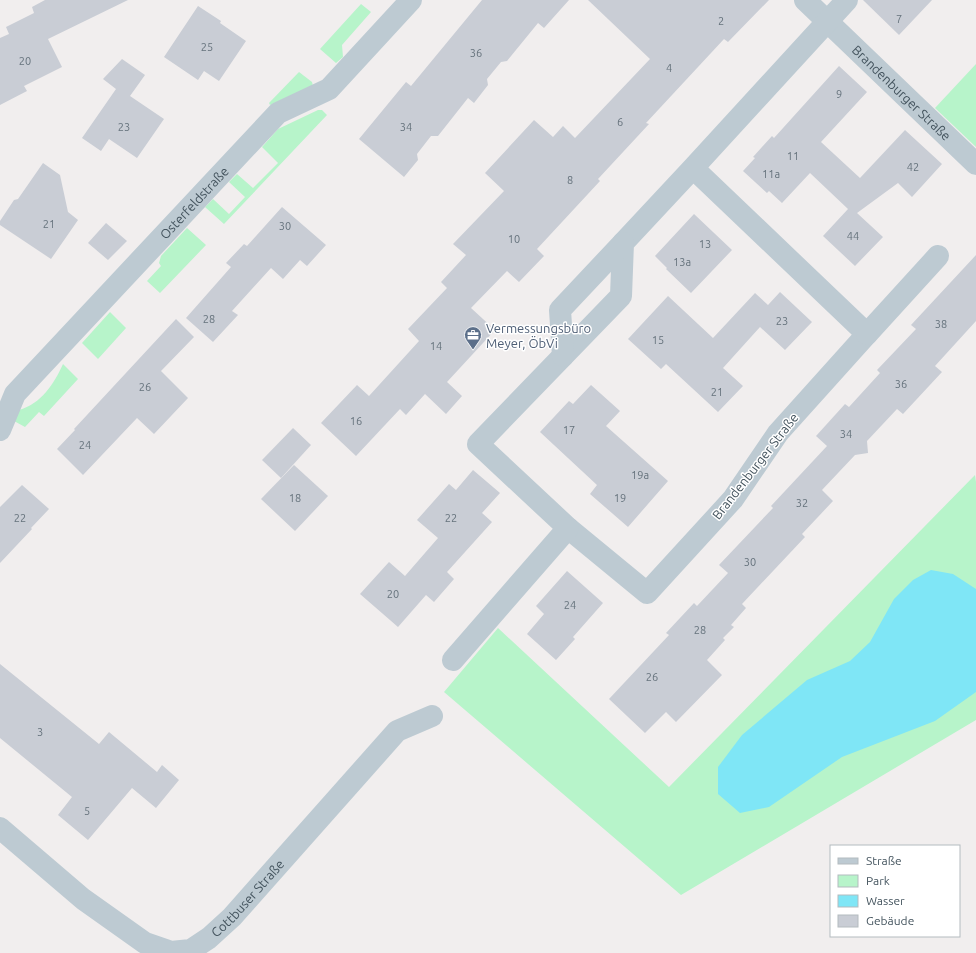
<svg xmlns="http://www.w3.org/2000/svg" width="976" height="953" font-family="Ubuntu,sans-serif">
  <rect width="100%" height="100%" fill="#f1eeee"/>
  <g fill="#b7f4ca">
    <path d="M361 4 371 12 342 45 343 57 336 63 320 49Z"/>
    <path d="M976 64V147L935 108Z"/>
    <path d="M299 72 312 82 313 86 270 105 269 103Z"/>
    <path d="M318 110H322L327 115 224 224 205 207 213 199 229 214 245 197 229 182 237 174 253 188 278 163 262 147 278 129Z"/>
    <path d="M187 228 206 245 160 293 147 281 161 266 159 263 161 256Z"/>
    <path d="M110 312 126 328 98 359 82 343Z"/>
    <path d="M63 364 78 379 44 416 39 412 25 427 14 421 19 410C41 404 54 384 63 364Z"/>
    <path d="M975 475 976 482V720L681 895 444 692 498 628 669 787Z"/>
  </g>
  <path fill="#7fe6f6" d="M931 570 953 574 976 589V692L935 721 842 757 769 807 740 813 718 794V767L742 735 807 680 850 661 870 642 894 599 913 580Z"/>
  <g fill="#c9cdd5">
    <path d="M45 0H128L48 39 62 67 24 86 27 91 0 105V38L9 34 6 27 34 13 32 7Z"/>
    <path d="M482 0H569L544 28 538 23 507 61 501 62 487 79 488 85 474 103 468 98 438 136H431L417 154 418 160 404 177 359 139 406 82 411 86Z"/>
    <path d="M588 0H769L728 42 724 39 646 123 649 124 598 179 600 181 537 249 544 256 519 282 507 271 471 308 495 330 447 382 462 396 446 414 425 394 406 415 400 409 356 456 321 423 357 385 369 396 419 341 408 329 447 288 441 282 466 255 453 244 504 191 485 173 534 120 553 137 563 126 575 138 650 59Z"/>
    <path d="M863 0H932L899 35Z"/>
    <path d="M198 6 221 21 220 23 246 41 219 81 204 71 198 80 164 57Z"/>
    <path d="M122 59 145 75 130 96 164 119 137 158 109 139 101 151 82 138 116 89 103 79Z"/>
    <path d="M839 66 867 92 821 142 860 178 905 130 942 164 912 197 898 183 857 213 883 237 855 266 823 236 848 209 810 173 782 203 769 191 767 193 743 171 755 158 753 157 772 136 774 138Z"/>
    <path d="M43 163 60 175 68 212 78 220 51 259 0 225V221L14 200 18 199Z"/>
    <path d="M282 207 326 245 307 266 300 260 283 279 271 268 232 311 238 315 213 342 186 318 231 267 226 263 244 244 247 246Z"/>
    <path d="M694 214 732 250 691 293 666 269 667 268 655 256Z"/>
    <path d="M106 223 127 241 108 260 88 243Z"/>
    <path d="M976 255V321L935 366 942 372 903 414 897 409 867 441 868 453 855 455 822 490 833 501 802 534 805 537 742 604 746 608 731 625 734 627 723 638 725 640 707 660 722 675 676 722 666 712 645 733 609 699 669 635 666 633 694 603 697 606 728 573 719 565 773 508 771 506 827 446 816 436 845 404 849 407 880 373 877 370 916 329 911 325Z"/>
    <path d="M780 292 812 322 785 350 760 327 723 368 743 386 718 412 666 364 661 369 628 339 668 296 713 338 755 293 768 305Z"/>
    <path d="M176 319 194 337 161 371 188 398 154 434 137 418 83 475 57 449 75 430 74 429Z"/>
    <path d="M591 385 620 411 606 426 668 481 628 527 590 494 597 485 540 432 569 401 573 404Z"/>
    <path d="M293 428 311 445 281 478 262 460Z"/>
    <path d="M294 465 328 496 295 531 261 499Z"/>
    <path d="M473 470 500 493 482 513 492 522 447 572 454 579 434 602 426 595 398 627 360 594 389 562 405 576 438 538 417 520 449 484 456 490Z"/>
    <path d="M22 485 49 509 31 528 32 529 0 563V507Z"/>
    <path d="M567 571 603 603 573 637 575 639 556 660 527 634 544 614 536 606Z"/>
    <path d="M0 664 99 744 109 732 157 772 162 765 179 780 156 808 132 788 88 840 58 815 72 797 0 738Z"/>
  </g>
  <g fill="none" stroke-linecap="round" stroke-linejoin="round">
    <g stroke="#bdcad2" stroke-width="22">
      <path id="s1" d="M805 0 976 164"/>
      <path d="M693 168 867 334 778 433 733 499 647 593 568 528 478 444 621 296 623 243 693 168 847 0"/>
      <path d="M867 334 938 256"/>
      <path d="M563 356 560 310 623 243"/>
      <path id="s2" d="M0 430 15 394 278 113 329 89 411 0"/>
      <path d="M453 660 568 528"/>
      <path id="s3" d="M0 828 83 899 145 943 171 952 191 950 209 938 232 917 397 731 432 716"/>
    </g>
  </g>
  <defs>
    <g id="office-pin" transform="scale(0.9)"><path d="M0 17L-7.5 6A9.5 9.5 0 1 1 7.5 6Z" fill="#5c6f8a" stroke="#fff"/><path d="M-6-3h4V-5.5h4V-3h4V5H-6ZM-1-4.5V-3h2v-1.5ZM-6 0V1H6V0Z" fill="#fff"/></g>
  </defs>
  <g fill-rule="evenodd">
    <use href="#office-pin" x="473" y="335"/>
  </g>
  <g text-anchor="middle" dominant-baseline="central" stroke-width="3" stroke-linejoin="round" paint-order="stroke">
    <g font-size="11" fill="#65727c">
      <text x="899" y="19">7</text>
      <text x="721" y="21">2</text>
      <text x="207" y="47">25</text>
      <text x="476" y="53">36</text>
      <text x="25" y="61">20</text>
      <text x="669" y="68">4</text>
      <text x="839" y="94">9</text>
      <text x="620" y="122">6</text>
      <text x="124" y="127">23</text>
      <text x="406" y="127">34</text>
      <text x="793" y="156">11</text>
      <text x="913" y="167">42</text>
      <text x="771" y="174">11a</text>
      <text x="570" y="180">8</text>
      <text x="49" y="224">21</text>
      <text x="285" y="226">30</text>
      <text x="853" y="236">44</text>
      <text x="514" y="239">10</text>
      <text x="705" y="244">13</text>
      <text x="682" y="262">13a</text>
      <text x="209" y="319">28</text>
      <text x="782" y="321">23</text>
      <text x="941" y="324">38</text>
      <text x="658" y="340">15</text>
      <text x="436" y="346">14</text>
      <text x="901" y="384">36</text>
      <text x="145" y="387">26</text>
      <text x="717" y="392">21</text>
      <text x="356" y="421">16</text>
      <text x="569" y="430">17</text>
      <text x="846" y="434">34</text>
      <text x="85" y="445">24</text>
      <text x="640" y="475">19a</text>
      <text x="295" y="498">18</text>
      <text x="620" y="498">19</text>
      <text x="802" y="503">32</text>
      <text x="20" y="518">22</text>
      <text x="451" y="518">22</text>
      <text x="750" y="562">30</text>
      <text x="393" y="594">20</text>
      <text x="570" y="605">24</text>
      <text x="700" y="630">28</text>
      <text x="652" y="677">26</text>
      <text x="40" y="732">3</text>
      <text x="87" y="811">5</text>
    </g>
    <g font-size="13" fill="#44545e" stroke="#fff">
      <text stroke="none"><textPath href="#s1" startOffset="134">Brandenburger Straße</textPath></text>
      <text stroke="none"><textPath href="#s2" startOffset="301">Osterfeldstraße</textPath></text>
      <text transform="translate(755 466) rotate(-52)">Brandenburger Straße</text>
      <text stroke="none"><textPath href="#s3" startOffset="310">Cottbuser Straße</textPath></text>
    </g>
    <g font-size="13" fill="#4e5e75" stroke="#fff" text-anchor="start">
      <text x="486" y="328">Vermessungsbüro<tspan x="486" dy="15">Meyer, ÖbVi</tspan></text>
    </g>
  </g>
  <rect x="830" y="845" width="130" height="92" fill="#ffffff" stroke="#b4bbbf"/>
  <rect x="838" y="858" width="20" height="6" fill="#bdcad2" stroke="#b4bbbf"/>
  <text x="866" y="865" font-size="12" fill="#44545e">Straße</text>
  <rect x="838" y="875" width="20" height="12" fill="#b7f4ca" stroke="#b4bbbf"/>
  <text x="866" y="885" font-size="12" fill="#44545e">Park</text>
  <rect x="838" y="895" width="20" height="12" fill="#7fe6f6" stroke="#b4bbbf"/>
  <text x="866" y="905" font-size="12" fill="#44545e">Wasser</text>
  <rect x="838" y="915" width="20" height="12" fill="#c9cdd5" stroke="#b4bbbf"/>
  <text x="866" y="925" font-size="12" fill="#44545e">Gebäude</text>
</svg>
